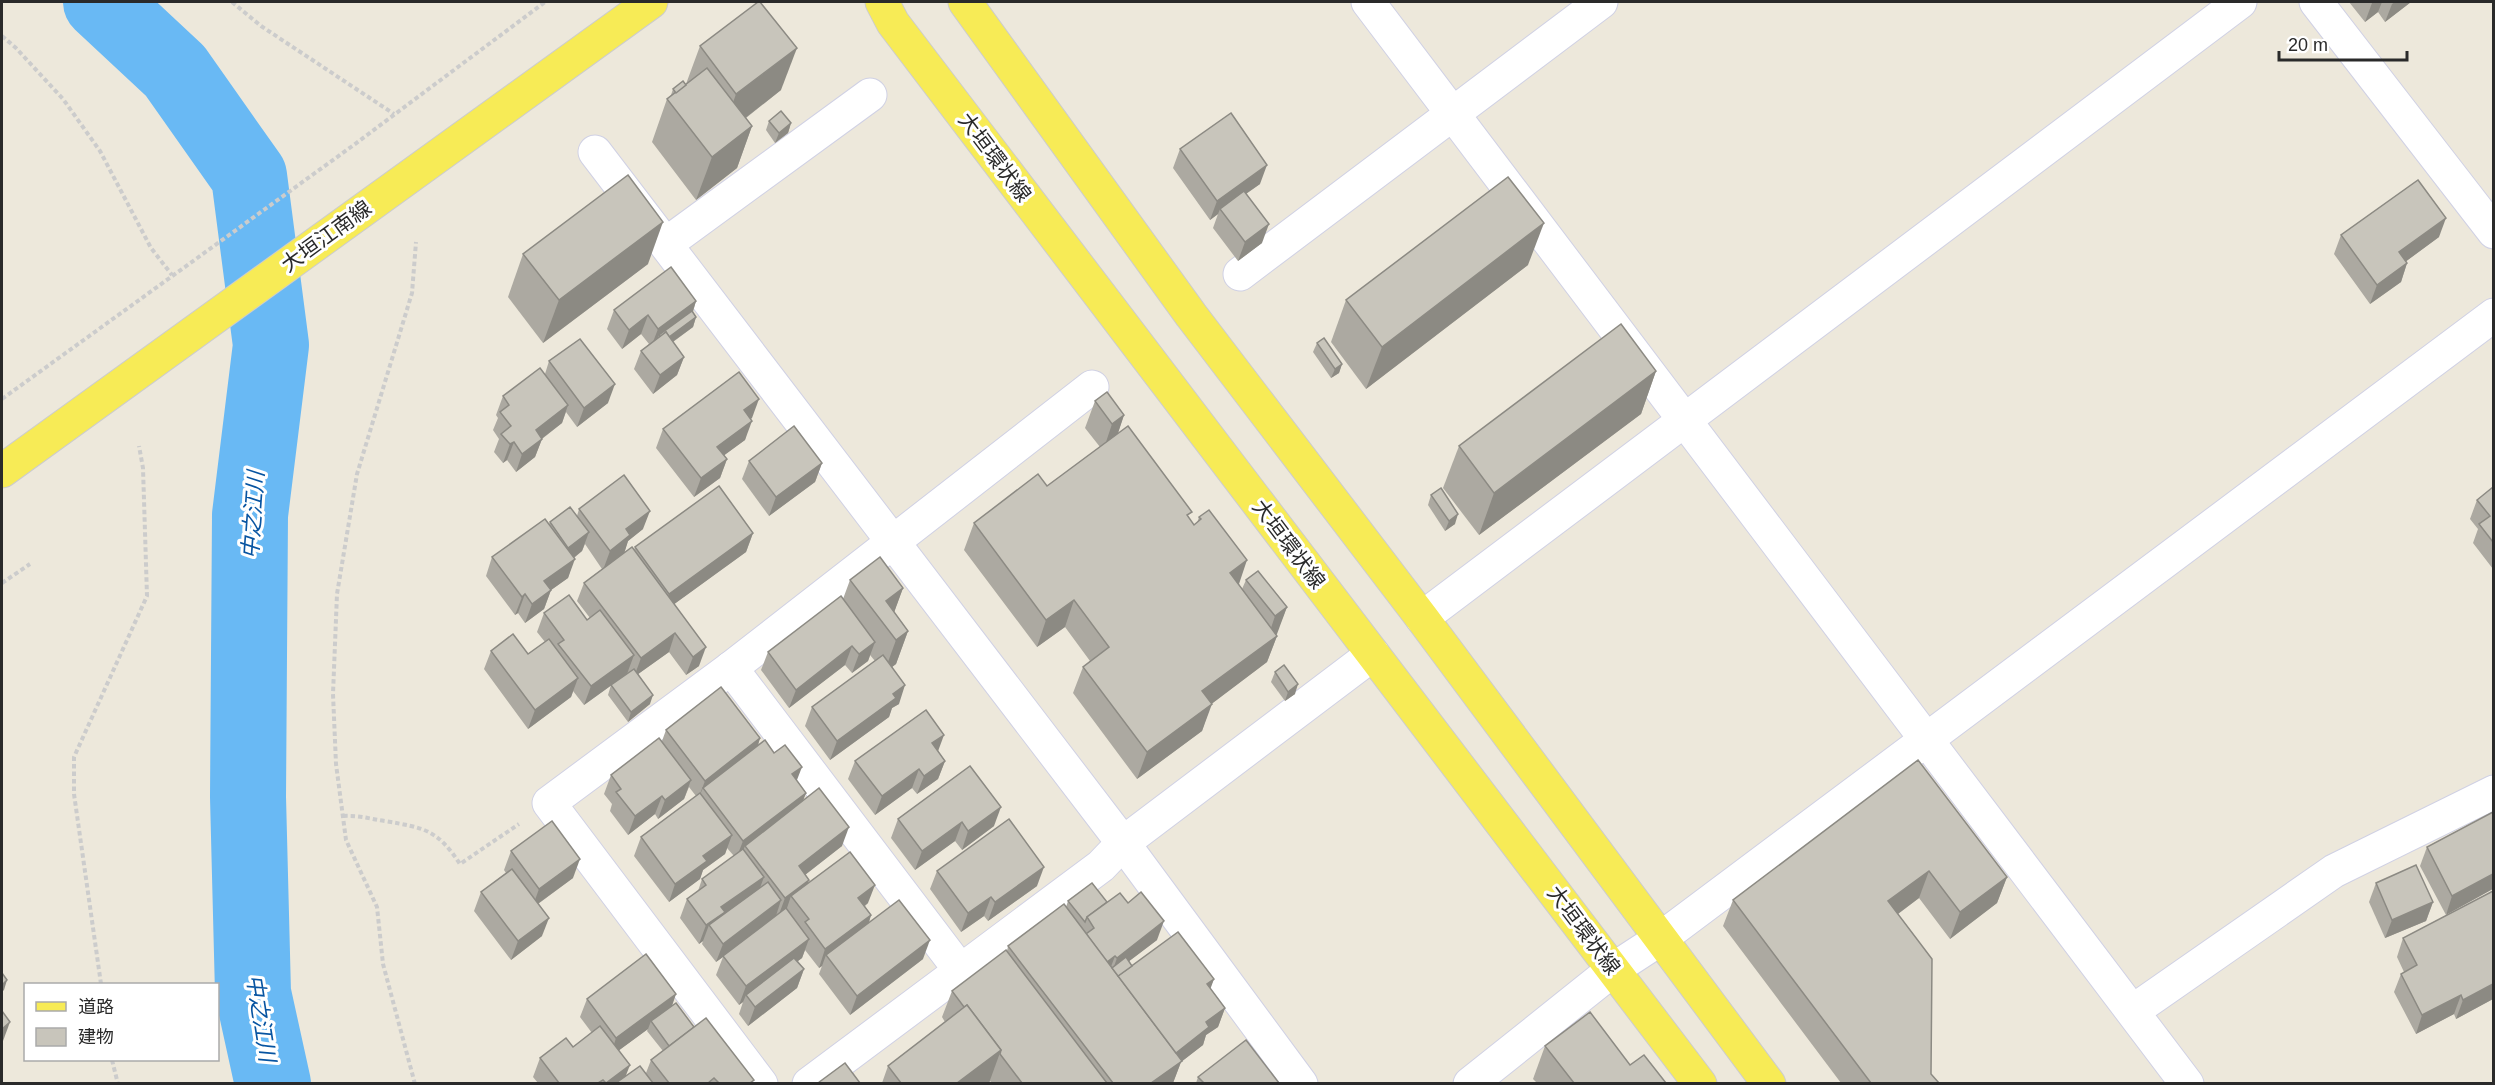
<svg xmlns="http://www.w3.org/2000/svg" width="2495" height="1085" font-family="Arial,'Noto Sans JP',sans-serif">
  <rect width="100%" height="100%" fill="#ede8db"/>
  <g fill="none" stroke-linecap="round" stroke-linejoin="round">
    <path stroke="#69b9f4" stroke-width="76" d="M101 2 175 71 249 176 271 345 250 515 248 797 253 993 273 1084"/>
    <g stroke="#d0d1e4" stroke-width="35">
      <g id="minor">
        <path d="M1368 2 2187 1084"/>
        <path d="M2316 2 2494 232"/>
        <path d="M595 152 1123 843 1301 1084"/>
        <path d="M666 244 870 95"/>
        <path d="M1240 274 1601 2"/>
        <path d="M1422 618 2240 2"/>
        <path d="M731 668 960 970"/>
        <path d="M2133 1011 2334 871 2494 792"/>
        <path d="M761 1084 549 803 731 668 1092 387"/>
        <path d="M809 1084 1101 866 1123 843 1373 654"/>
        <path d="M1470 1084 1614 969 1660 939 2494 315"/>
      </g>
    </g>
    <g stroke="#ccc" stroke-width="35">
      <g id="major">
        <path d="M882 2 893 23 1700 1084"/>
        <path d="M965 2 1191 315 1422 618 1769 1084"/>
        <path d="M2 471 651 2"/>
      </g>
    </g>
    <g stroke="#ccc" stroke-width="4" stroke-dasharray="4.5 3" stroke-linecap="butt">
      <path d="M232 2 261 26 394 114"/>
      <path d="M2 36 16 48 63 99 100 151 151 248 172 275"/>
      <path d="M2 399 351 147 545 2"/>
      <path d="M2 583 30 564"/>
      <path d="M343 816C359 815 370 819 385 821 424 828 437 829 460 864L519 824"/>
      <path d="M101 984 74 794V757L147 596 143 468 139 446"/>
      <path d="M112 1060 118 1084"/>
      <path d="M415 1084 383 964 377 907 346 840 336 764 333 694 337 594 357 474 412 293 416 242"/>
    </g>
    <use href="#minor" stroke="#fff" stroke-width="33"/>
    <use href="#major" stroke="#f7eb56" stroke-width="33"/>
  </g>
  <g fill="#aca9a1" fill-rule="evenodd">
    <path d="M2349 2H2411L2385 22 2378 12 2365 22Z"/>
    <path d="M700 46 781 90 746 118 752 126 737 168 696 200 652 142 667 99 670 98 673 89 686 84Z"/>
    <path d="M769 121 791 123 788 133 775 143 766 130Z"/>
    <path d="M1180 149 1260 184 1246 194 1262 243 1238 261 1213 228 1218 214 1210 220 1173 168Z"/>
    <path d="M2341 235 2439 237 2406 261 2407 263 2401 282 2370 304 2334 254Z"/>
    <path d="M523 254 648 264 543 343 508 297Z"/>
    <path d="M1528 265 1366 389 1331 342 1346 300Z"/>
    <path d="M696 301 693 312 696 317 693 327 673 342 684 357 677 375 653 394 634 369 641 351 649 344 641 334 622 349 607 329 614 310Z"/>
    <path d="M1317 343 1342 364 1339 373 1331 378 1313 352Z"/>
    <path d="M549 361 608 403 577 427 566 412 562 423 542 439 535 457 516 472 507 460 503 463 494 452 499 439 493 430 498 418 496 415 503 396 545 374Z"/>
    <path d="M1656 371 1641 414 1479 535 1443 488 1459 446Z"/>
    <path d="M1095 401 1124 415 1118 433 1194 525 1197 523 1199 517 1209 510 1239 584 1242 589 1246 580 1287 607 1276 634 1277 636 1267 662 1211 704 1202 731 1137 779 1073 693 1083 667 1090 661 1065 627 1037 647 964 550 974 523 1047 486 1100 447 1085 428Z"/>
    <path d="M752 418 750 419 745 440 724 455 727 459 720 478 694 497 656 448 663 429Z"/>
    <path d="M749 461 822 463 815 482 769 516 742 479Z"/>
    <path d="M2493 487V569L2473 543 2478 529 2470 519 2477 500Z"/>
    <path d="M1431 495 1455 524 1445 531 1428 505Z"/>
    <path d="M579 509 643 529 628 541 624 553 634 550 635 547 753 533 746 552 674 604 699 666 686 675 669 652 638 674 650 704 628 722 608 695 611 685 627 674 584 705 573 691 571 697 528 729 484 669 491 651 528 654 545 642 537 632 544 613 587 620 590 618 577 601 584 583 602 569 585 544 582 551 574 558 568 578 551 590 544 609 525 623 518 613 515 615 486 576 492 557 549 524 550 522 577 516Z"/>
    <path d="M850 580 903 588 894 612 908 631 896 664 892 667 899 704 892 708 889 717 830 760 805 726 812 707 875 661 870 655 868 661 852 673 845 665 789 708 761 670 768 652 843 599Z"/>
    <path d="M1275 672 1295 694 1285 701 1271 682Z"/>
    <path d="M666 730 760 738 758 746 774 753 806 793 803 800 842 846 805 875 809 880 807 884 868 903 865 906 871 915 869 923 923 959 850 1015 819 974 822 966 819 968 805 950 802 958 798 961 804 969 797 988 748 1026 739 1014 743 1002 739 1005 716 975 723 957 716 962 702 944 703 941 699 944 680 918 687 899 698 891 702 879 734 856 727 848 725 854 703 870 700 879 669 902 634 856 641 837 696 796 689 787 684 799 658 819 655 814 628 835 610 811 612 804 604 794 611 775 662 741Z"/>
    <path d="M938 751 945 761 938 779 917 794 912 788 875 815 848 779 855 761Z"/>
    <path d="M1918 760 2007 877 1997 903 1950 939 1919 898 1898 914 1931 1074 1939 1083H1841L1723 926 1733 900Z"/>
    <path d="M970 766 994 826 962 850 955 841 915 870 891 838 898 819Z"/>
    <path d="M2493 812 2446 915 2420 866 2427 847Z"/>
    <path d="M511 851 573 878 538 904 542 936 511 960 474 911 481 892 506 873 504 870Z"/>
    <path d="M937 871 1037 886 988 921 984 916 961 932 930 889Z"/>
    <path d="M2376 883 2433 902 2426 921 2385 938 2369 902Z"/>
    <path d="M1068 901 1107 902 1157 940 1129 961 1132 966 1214 979 1210 988 1225 1008 1218 1027 1206 1035 1203 1045 1181 1062 1173 1083H992L990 1081 989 1083H882L888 1066 945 1022 942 1017 952 991 1007 951 1008 946 1066 907Z"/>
    <path d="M2403 938 2493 999 2456 1019 2454 1014 2416 1034 2394 992 2401 974 2404 972 2397 957Z"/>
    <path d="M587 999 672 1005 753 1083H538L533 1077 540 1058 573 1047 592 1033 580 1017ZM648 1029 647 1031 663 1051 651 1060 646 1073 626 1076 619 1050Z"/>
    <path d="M1545 1046 1630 1065 1666 1083H1537L1533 1079Z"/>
    <path d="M1198 1077 1279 1083H1196Z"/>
  </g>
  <g fill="#8c8a83">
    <path d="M2375 2H2382L2378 12 2365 22 2372 3Z"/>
    <path d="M2395 2H2411L2385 22 2392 4Z"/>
    <path d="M797 48 781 90 721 137 736 94Z"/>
    <path d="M791 123 788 133 775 143 779 133Z"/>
    <path d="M752 126 737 168 696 200 712 157Z"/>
    <path d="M1267 165 1260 184 1221 211 1220 209 1218 214 1210 220 1217 201Z"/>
    <path d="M2446 218 2439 237 2393 271 2399 252Z"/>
    <path d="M663 222 648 264 543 343 559 300Z"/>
    <path d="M1544 223 1528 265 1366 389 1382 347Z"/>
    <path d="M1269 224 1262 243 1238 261 1245 242Z"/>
    <path d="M2407 263 2401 282 2370 304 2377 285Z"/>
    <path d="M696 301 690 320 659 335 655 345 651 347 658 329Z"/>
    <path d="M648 315 641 334 622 349 629 330Z"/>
    <path d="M696 317 693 327 660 351 664 341Z"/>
    <path d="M684 357 677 375 653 394 660 375Z"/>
    <path d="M1342 364 1339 373 1331 378 1335 369Z"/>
    <path d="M1656 371 1641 414 1479 535 1494 493Z"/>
    <path d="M615 384 608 403 577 427 584 408Z"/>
    <path d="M759 399 752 418 737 429 744 410Z"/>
    <path d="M568 405 562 423 540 440 542 439 535 457 516 472 522 454 536 430Z"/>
    <path d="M1124 415 1115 442 1103 451 1112 424Z"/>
    <path d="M752 421 745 440 711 465 717 447Z"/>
    <path d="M514 442 507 460 503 463 510 444Z"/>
    <path d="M727 459 720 478 694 497 701 478Z"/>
    <path d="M822 463 815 482 769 516 776 497Z"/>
    <path d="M650 511 643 529 628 541 624 554 603 570 610 551 626 529Z"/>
    <path d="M1458 514 1455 524 1445 531 1449 521Z"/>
    <path d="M589 532 582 551 562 567 568 548Z"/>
    <path d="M753 533 746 552 662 613 669 594Z"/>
    <path d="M575 559 568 578 537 600 544 581Z"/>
    <path d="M1247 560 1238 587 1230 573Z"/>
    <path d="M903 588 891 621 886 601Z"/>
    <path d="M551 590 544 609 525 623 532 604Z"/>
    <path d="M525 594 518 613 515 615 522 597Z"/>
    <path d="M1074 600 1065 627 1037 647 1046 620Z"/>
    <path d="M1287 607 1277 634 1266 643 1275 616Z"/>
    <path d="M908 631 896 664 884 673 896 640Z"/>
    <path d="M675 633 669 652 634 677 641 658Z"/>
    <path d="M1277 636 1267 662 1193 718 1202 691Z"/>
    <path d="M875 642 868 661 852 673 859 654Z"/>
    <path d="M852 646 845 665 789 708 796 690Z"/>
    <path d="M706 647 699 666 686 675 693 657Z"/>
    <path d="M634 655 627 674 584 705 591 686Z"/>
    <path d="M578 678 571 697 528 729 535 710Z"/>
    <path d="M1298 684 1295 694 1285 701 1288 692Z"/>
    <path d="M905 685 899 704 892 708 889 717 830 760 837 741 893 694Z"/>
    <path d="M653 695 650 704 628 722 631 712Z"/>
    <path d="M1212 704 1202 731 1137 779 1147 752Z"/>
    <path d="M944 735 937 754 932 743Z"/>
    <path d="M760 738 754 757 703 788 698 799 705 781Z"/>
    <path d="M945 761 938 779 917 794 924 776Z"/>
    <path d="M802 767 795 785 792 774Z"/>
    <path d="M919 769 912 788 875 815 882 796Z"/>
    <path d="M691 780 684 799 658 819 665 800Z"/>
    <path d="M806 793 799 811 745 846 741 855 736 859 743 841Z"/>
    <path d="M662 796 655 814 628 835 635 816Z"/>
    <path d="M1001 807 994 826 962 850 968 831Z"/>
    <path d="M962 822 955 841 915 870 922 851Z"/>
    <path d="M849 827 842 846 792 885 799 866Z"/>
    <path d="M732 835 725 854 703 870 700 879 669 902 675 884 703 856Z"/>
    <path d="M580 859 573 878 532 908 539 889Z"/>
    <path d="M1044 867 1037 886 988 921 995 902Z"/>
    <path d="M1929 871 1919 898 1879 928 1888 901Z"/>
    <path d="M2493 874V889L2446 915 2452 896Z"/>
    <path d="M764 877 757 896 709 925 703 941 699 944 706 925 721 907Z"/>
    <path d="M2007 877 1997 903 1950 939 1960 912Z"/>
    <path d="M809 880 802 898 791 896 786 911 778 917 785 898Z"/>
    <path d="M875 885 868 903 851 916 858 898Z"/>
    <path d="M991 897 984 916 961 932 968 913Z"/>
    <path d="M781 900 775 919 716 962 723 944Z"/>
    <path d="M2433 902 2426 921 2385 938 2392 920Z"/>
    <path d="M871 915 865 934 826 955 822 966 819 968 825 949Z"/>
    <path d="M549 918 542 936 511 960 518 941Z"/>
    <path d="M1164 921 1157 940 1111 975 1117 958Z"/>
    <path d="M809 939 802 958 748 998 746 995 743 1002 739 1005 746 986Z"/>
    <path d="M930 940 923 959 850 1015 857 996Z"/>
    <path d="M1115 956 1109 972 1106 962Z"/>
    <path d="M804 969 797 988 748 1026 755 1007Z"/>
    <path d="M1214 979 1207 998V984Z"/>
    <path d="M7 980 4 990 2 992V985Z"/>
    <path d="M2493 984V999L2456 1019 2463 1000Z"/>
    <path d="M676 994 670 1012 651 1021 648 1029 610 1057 616 1038Z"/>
    <path d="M2461 995 2454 1014 2416 1034 2422 1015Z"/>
    <path d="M1225 1008 1218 1027 1206 1035 1203 1045 1181 1062 1173 1083H1151L1174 1054 1206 1022Z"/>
    <path d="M10 1022 3 1041 2 1042V1029Z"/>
    <path d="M1001 1050 989 1083H957Z"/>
    <path d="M630 1065 623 1083H606Z"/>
  </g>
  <g fill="#c8c5bb" stroke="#8c8a83" stroke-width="1.5">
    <path d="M758 2H760L797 48 736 94 700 46Z"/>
    <path d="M707 68 752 126 712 157 667 99Z"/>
    <path d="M683 81 686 85 676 93 673 89Z"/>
    <path d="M781 111 791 123 779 133 769 121Z"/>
    <path d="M1231 113 1267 165 1217 201 1180 149Z"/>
    <path d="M628 175 663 222 559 300 523 254Z"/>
    <path d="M1508 177 1544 223 1382 347 1346 300Z"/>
    <path d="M2418 180 2446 218 2399 252 2407 263 2377 285 2341 235Z"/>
    <path d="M1244 191 1269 224 1245 242 1220 209Z"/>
    <path d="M671 267 696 301 658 329 648 315 629 330 614 310Z"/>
    <path d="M692 311 696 317 669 337 666 332 660 337 659 335Z"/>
    <path d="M1621 324 1656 371 1494 493 1459 446Z"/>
    <path d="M666 332 684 357 660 375 641 351Z"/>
    <path d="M1324 338 1342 364 1335 369 1317 343Z"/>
    <path d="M580 339 615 384 584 408 549 361Z"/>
    <path d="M540 368 568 405 536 430 542 439 522 454 514 442 510 444 501 434 511 426 500 412 509 405 503 396Z"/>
    <path d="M739 372 759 399 744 410 752 421 717 447 727 459 701 478 663 429Z"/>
    <path d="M1107 392 1124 415 1112 424 1095 401Z"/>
    <path d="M794 426 822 463 776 497 749 461Z"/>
    <path d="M1128 426 1192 512 1187 515 1194 525 1201 519 1199 517 1209 510 1247 560 1230 573 1277 636 1202 691 1212 704 1147 752 1083 667 1109 647 1074 600 1046 620 974 523 1038 474 1047 486Z"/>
    <path d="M624 475 650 511 626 529 630 535 610 551 579 509Z"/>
    <path d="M719 486 753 533 669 594 635 547Z"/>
    <path d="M2493 487V542L2479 524 2490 516 2477 500Z"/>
    <path d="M1441 488 1458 514 1449 521 1431 495Z"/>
    <path d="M570 507 589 532 568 548 550 522Z"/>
    <path d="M545 519 575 559 544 581 551 590 532 604 525 594 522 597 492 557Z"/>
    <path d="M632 547 706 647 693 657 675 633 641 658 584 583Z"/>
    <path d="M880 557 903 588 886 601 908 631 896 640 850 580Z"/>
    <path d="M1258 571 1287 607 1275 616 1246 580Z"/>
    <path d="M569 595 587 620 600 610 634 655 591 686 558 644 564 640 544 613Z"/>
    <path d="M841 596 875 642 859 654 852 646 796 690 768 652Z"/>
    <path d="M513 634 528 654 549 639 578 678 535 710 491 651Z"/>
    <path d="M883 655 905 685 893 694 896 698 837 741 812 707Z"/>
    <path d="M1284 665 1298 684 1288 692 1275 672Z"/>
    <path d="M634 669 653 695 631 712 611 685Z"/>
    <path d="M721 687 760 738 705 781 666 730Z"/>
    <path d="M926 710 944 735 932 743 945 761 924 776 919 769 882 796 855 761Z"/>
    <path d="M659 738 691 780 665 800 662 796 635 816 616 792 621 789 611 775Z"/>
    <path d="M765 740 774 753 785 745 802 767 792 774 806 793 743 841 703 788Z"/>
    <path d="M1918 760 2007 877 1960 912 1929 871 1888 901 1932 959 1931 1074 1939 1083H1871L1733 900Z"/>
    <path d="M970 766 1001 807 968 831 962 822 922 851 898 819Z"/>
    <path d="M819 788 849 827 799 866 809 880 785 898 745 846Z"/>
    <path d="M700 793 732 835 703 856 707 861 675 884 641 837Z"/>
    <path d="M2493 812V874L2452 896 2427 847Z"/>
    <path d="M1009 819 1044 867 995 902 991 897 968 913 937 871Z"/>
    <path d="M552 821 580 859 539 889 511 851Z"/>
    <path d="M743 849 764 877 721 907 725 912 706 925 687 899 706 885 702 879Z"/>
    <path d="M850 852 875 885 858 898 871 915 825 949 805 922 809 919 791 896Z"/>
    <path d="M2416 865 2433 902 2392 920 2376 883Z"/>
    <path d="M512 869 549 918 518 941 481 892Z"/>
    <path d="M768 882 781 900 723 944 709 925Z"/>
    <path d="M1092 883 1107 902 1087 917 1085 922 1068 901Z"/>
    <path d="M2493 891V984L2463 1000 2461 995 2422 1015 2401 974 2417 965 2403 938Z"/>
    <path d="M1141 892 1164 921 1117 958 1115 956 1107 962 1086 934 1094 928 1087 917 1120 893 1128 903Z"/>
    <path d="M899 900 930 940 857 996 826 955Z"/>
    <path d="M1064 904 1182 1061 1151 1083H1113L1008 946Z"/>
    <path d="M786 908 809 939 746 986 723 956Z"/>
    <path d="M1178 932 1214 979 1207 984 1225 1008 1206 1022 1209 1027 1176 1053 1118 976Z"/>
    <path d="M1006 950 1107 1083H1022L1000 1054 1001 1050 967 1005 964 1007 952 991Z"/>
    <path d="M646 954 676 994 616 1038 587 999Z"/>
    <path d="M1126 957 1132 966 1118 976 1112 968Z"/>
    <path d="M794 958 804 969 755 1007 746 995Z"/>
    <path d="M2 973 7 980 2 985Z"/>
    <path d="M676 1003 694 1027 669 1046 651 1021Z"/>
    <path d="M967 1005 1001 1050 957 1083H901L888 1066Z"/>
    <path d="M2 1011 10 1022 2 1029Z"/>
    <path d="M1590 1012 1630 1065 1644 1055 1666 1083H1574L1545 1046Z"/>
    <path d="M706 1018 754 1080 750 1083H719L714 1078 708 1083H669L651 1060Z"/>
    <path d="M600 1026 630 1065 606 1083 603 1080 598 1083H559L540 1058 566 1038 573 1047Z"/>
    <path d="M1246 1040 1279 1083H1204L1198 1077Z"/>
    <path d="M845 1063 860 1083H818Z"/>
    <path d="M640 1066 653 1083H616Z"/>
  </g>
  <g text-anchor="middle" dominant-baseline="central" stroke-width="6" stroke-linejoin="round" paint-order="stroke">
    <g font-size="21" fill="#2a2a2a" stroke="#fff">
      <text transform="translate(995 157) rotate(53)">大垣環状線</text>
      <text transform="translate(326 236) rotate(-36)">大垣江南線</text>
      <text transform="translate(1289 544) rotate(53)">大垣環状線</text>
      <text transform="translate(1584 930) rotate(53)">大垣環状線</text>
    </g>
    <g font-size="22" font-style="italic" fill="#0754a1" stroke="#fff">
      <text transform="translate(253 515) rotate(-86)">中之江川</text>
      <text transform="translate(261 1018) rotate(81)">中之江川</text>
    </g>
  </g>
  <rect width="2495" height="1085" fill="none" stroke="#2a2a2a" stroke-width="6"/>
  <rect x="24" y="983" width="195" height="78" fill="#ffffff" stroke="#aaaaaa" stroke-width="1.5"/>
  <rect x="36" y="1002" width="30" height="9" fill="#f7eb56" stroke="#aaaaaa" stroke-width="1.5"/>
  <text x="78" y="1013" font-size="18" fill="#2a2a2a">道路</text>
  <rect x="36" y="1028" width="30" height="18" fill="#c8c5bb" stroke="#aaaaaa" stroke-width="1.5"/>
  <text x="78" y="1043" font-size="18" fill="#2a2a2a">建物</text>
  <path d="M2279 51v9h128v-9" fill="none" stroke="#2a2a2a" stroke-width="3"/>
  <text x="2288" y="51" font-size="18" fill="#2a2a2a" stroke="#ffffff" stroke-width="4.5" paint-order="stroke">20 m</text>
</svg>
